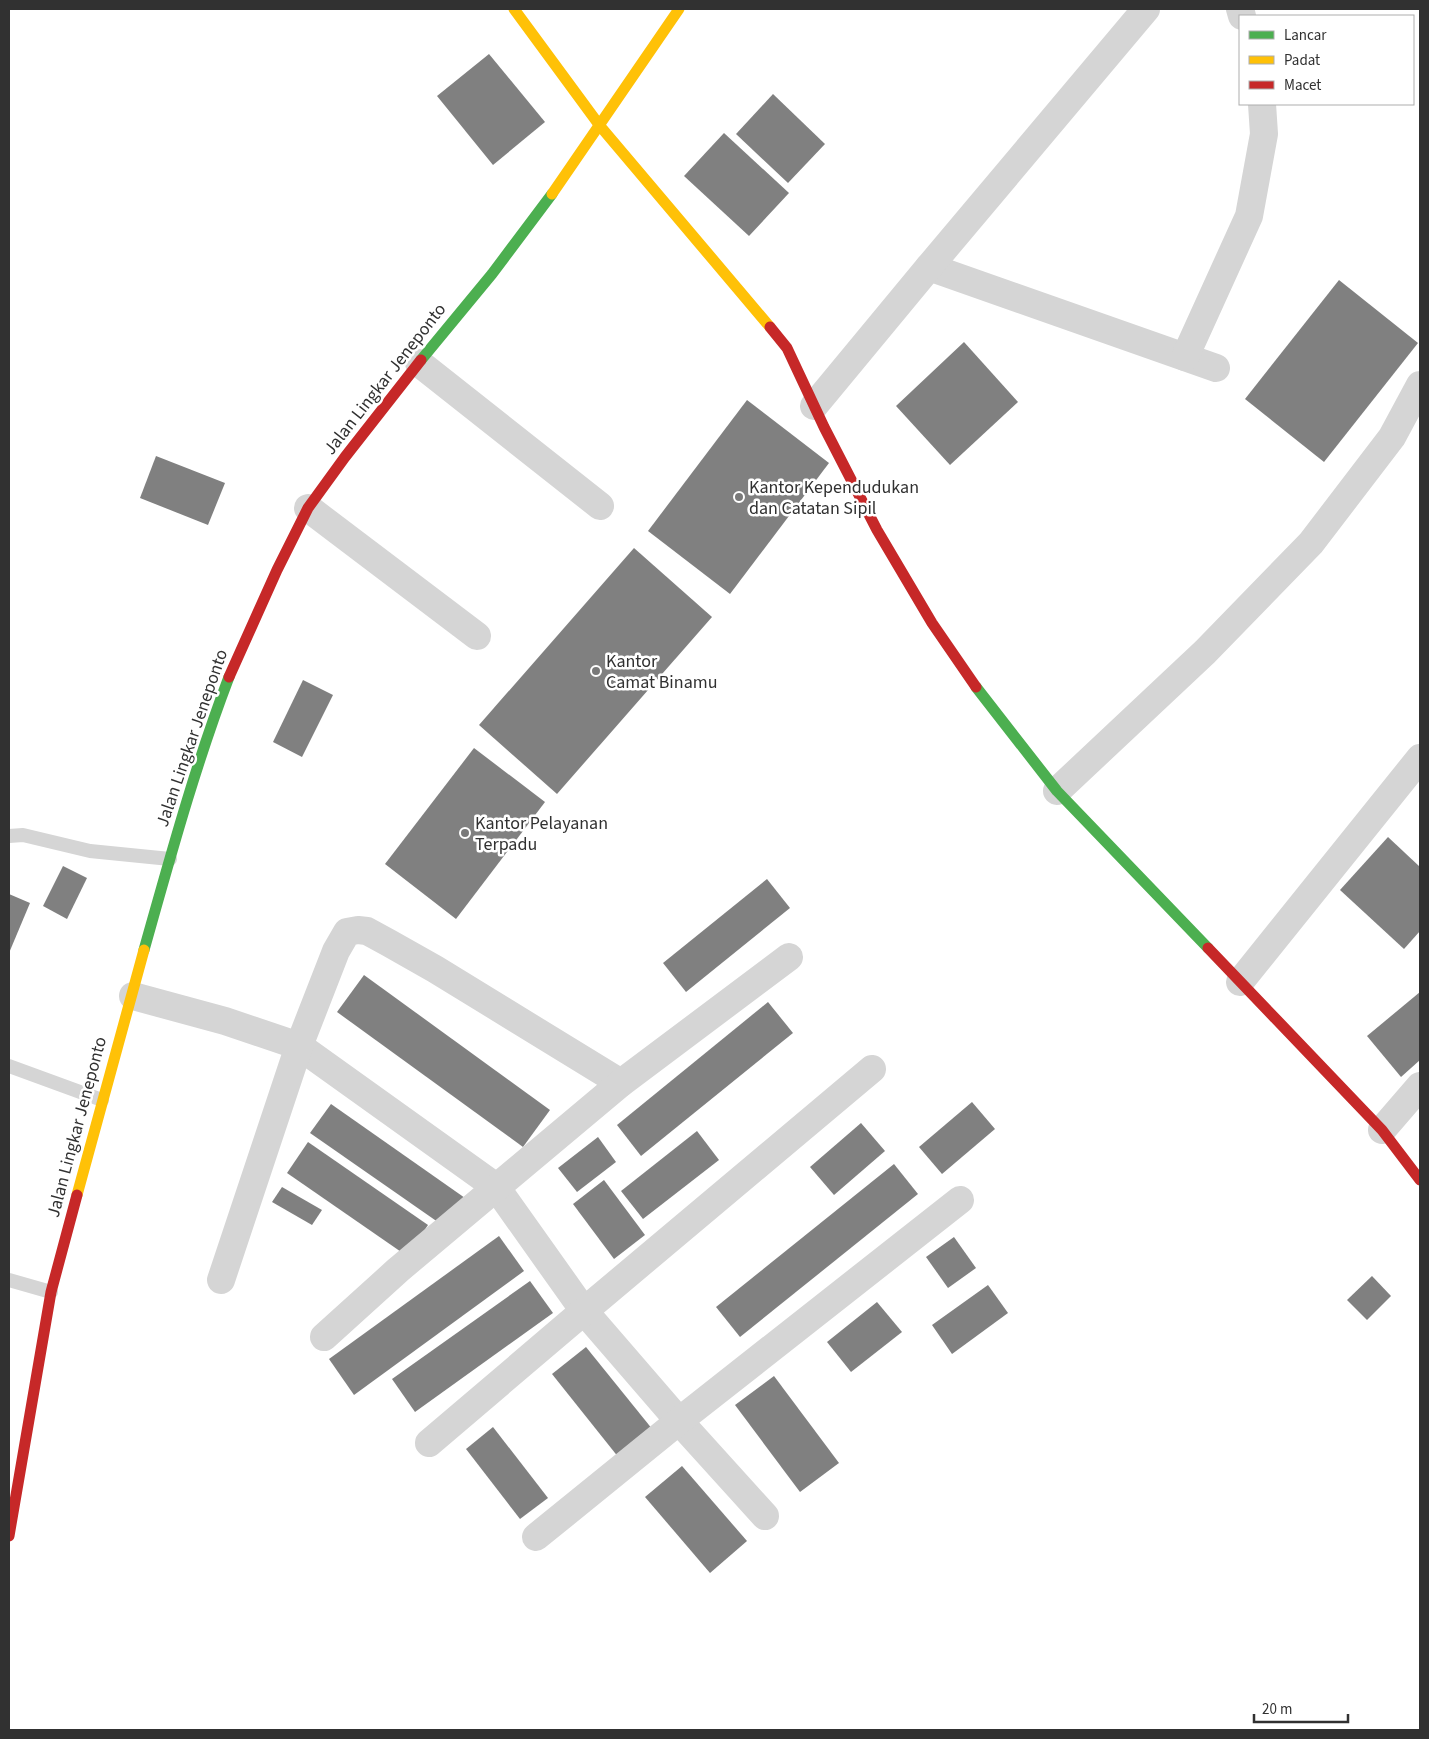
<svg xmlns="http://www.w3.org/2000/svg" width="1429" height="1739" font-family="'Source Sans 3',sans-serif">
  <rect width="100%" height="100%" fill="#fff"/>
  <g fill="#808080">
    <path d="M489 54 545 122 493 165 437 96Z"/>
    <path d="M773 94 825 144 788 183 736 134Z"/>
    <path d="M724 133 789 193 749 236 684 176Z"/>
    <path d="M1339 280 1418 343 1324 462 1245 399Z"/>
    <path d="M964 342 1018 402 950 465 896 406Z"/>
    <path d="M747 400 829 463 730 594 648 531Z"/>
    <path d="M156 456 225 483 208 525 140 498Z"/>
    <path d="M634 548 712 617 557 794 479 725Z"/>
    <path d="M303 680 333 695 302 757 273 742Z"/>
    <path d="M474 748 545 802 456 919 385 864Z"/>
    <path d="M1388 837 1420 867V931L1404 949 1340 890Z"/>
    <path d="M63 866 87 878 67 919 43 906Z"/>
    <path d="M767 879 790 908 686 992 663 963Z"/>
    <path d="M9 894 30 903 9 953Z"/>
    <path d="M364 975 550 1110 523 1147 337 1012Z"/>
    <path d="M1420 992V1060L1401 1077 1367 1036Z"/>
    <path d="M768 1002 793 1033 641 1156 617 1125Z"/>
    <path d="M972 1102 995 1129 942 1174 919 1147Z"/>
    <path d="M331 1104 465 1198 445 1227 310 1133Z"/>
    <path d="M861 1123 885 1151 834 1195 810 1167Z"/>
    <path d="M697 1131 719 1160 643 1219 621 1191Z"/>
    <path d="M598 1137 616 1162 577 1192 558 1168Z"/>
    <path d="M308 1142 428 1225 407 1256 287 1173Z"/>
    <path d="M894 1164 918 1194 740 1337 716 1307Z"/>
    <path d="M604 1180 645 1235 614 1259 573 1204Z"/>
    <path d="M282 1187 322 1210 312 1225 272 1202Z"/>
    <path d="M499 1236 524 1271 354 1395 329 1359Z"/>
    <path d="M954 1237 976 1268 948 1288 926 1257Z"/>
    <path d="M1372 1276 1391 1296 1367 1320 1347 1300Z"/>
    <path d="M530 1281 553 1313 415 1412 392 1379Z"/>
    <path d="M988 1285 1008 1313 952 1354 932 1325Z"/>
    <path d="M877 1302 902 1332 851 1372 827 1342Z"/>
    <path d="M586 1347 653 1430 619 1458 552 1374Z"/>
    <path d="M774 1376 839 1463 800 1492 735 1405Z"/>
    <path d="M493 1427 548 1498 520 1519 466 1449Z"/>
    <path d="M682 1466 747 1541 710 1573 645 1497Z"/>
  </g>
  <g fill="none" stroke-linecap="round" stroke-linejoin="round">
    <g stroke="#d5d5d5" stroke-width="14">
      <path d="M9 836 23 835 90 851 170 859"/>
      <path d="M9 1066 102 1100"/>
      <path d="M9 1280 51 1292"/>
    </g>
    <g stroke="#d5d5d5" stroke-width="28">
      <path d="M1240 9 1242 16"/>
      <path d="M929 267 1216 368"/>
      <path d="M1185 357 1249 216 1264 134 1262 104"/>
      <path d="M419 363 600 506"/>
      <path d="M814 406 929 267 1146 9"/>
      <path d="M308 508 477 636"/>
      <path d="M1057 791 1205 652 1311 543 1392 437 1420 385"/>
      <path d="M1240 982 1420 758"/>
      <path d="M133 996 225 1021 299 1046 496 1187 584 1311 679 1421 765 1516"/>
      <path d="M1382 1130 1420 1086"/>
      <path d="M221 1280 299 1046 336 951 347 932 358 930 367 931 389 943 435 969 621 1083"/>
      <path d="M324 1337 398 1270 621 1083 789 957"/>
      <path d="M429 1443 584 1311 872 1069"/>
      <path d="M536 1537 679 1421 960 1200"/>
    </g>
    <g stroke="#4caf50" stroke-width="11">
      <path d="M421 360 492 274 552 194"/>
      <path d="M976 687 1057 791 1208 948"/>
      <path d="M144 950C170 858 195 766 229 677"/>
    </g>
    <g stroke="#ffc107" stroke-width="11">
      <path d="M514 9 600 126 770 327"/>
      <path d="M552 194 679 9"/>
      <path d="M77 1195 144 950"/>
    </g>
    <g stroke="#c62828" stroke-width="11">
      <path d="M770 327 787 348 824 427 877 530 932 623 976 687"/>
      <path d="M229 677 277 570 308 508 345 457 421 360"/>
      <path d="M1208 948 1382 1130 1420 1180"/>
      <path d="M9 1536 51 1292 77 1195"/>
    </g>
  </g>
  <g fill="#797979" stroke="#fff" stroke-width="2">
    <circle cx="739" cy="497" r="5"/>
    <circle cx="596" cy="671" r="5"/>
    <circle cx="465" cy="833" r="5"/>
  </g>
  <g text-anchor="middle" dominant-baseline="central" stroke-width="5" stroke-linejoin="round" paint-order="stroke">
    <g font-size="18" fill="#313131" stroke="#fff">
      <text transform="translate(385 379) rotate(-52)">Jalan Lingkar Jeneponto</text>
      <text transform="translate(192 738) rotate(-71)">Jalan Lingkar Jeneponto</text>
      <text transform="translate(77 1127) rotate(-75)">Jalan Lingkar Jeneponto</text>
    </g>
    <g font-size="18" fill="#313131" stroke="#fff" text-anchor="start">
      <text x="749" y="487">Kantor Kependudukan<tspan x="749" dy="21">dan Catatan Sipil</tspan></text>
      <text x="606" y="661">Kantor<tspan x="606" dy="21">Camat Binamu</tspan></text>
      <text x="475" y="823">Kantor Pelayanan<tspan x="475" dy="21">Terpadu</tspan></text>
    </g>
  </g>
  <rect width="1429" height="1739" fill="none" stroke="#313131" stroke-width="20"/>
  <rect x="1239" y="15" width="175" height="90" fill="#ffffff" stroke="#adadad"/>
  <rect x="1249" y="31" width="25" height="8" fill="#4caf50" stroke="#adadad"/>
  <text x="1284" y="40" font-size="15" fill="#313131">Lancar</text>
  <rect x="1249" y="56" width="25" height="8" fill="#ffc107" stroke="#adadad"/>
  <text x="1284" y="65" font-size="15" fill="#313131">Padat</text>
  <rect x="1249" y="81" width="25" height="8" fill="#c62828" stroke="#adadad"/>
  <text x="1284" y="90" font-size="15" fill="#313131">Macet</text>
  <path d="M1254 1714v8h94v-8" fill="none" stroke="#313131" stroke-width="2.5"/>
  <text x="1262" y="1714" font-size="15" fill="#313131" stroke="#ffffff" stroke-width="4" paint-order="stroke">20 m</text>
</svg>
